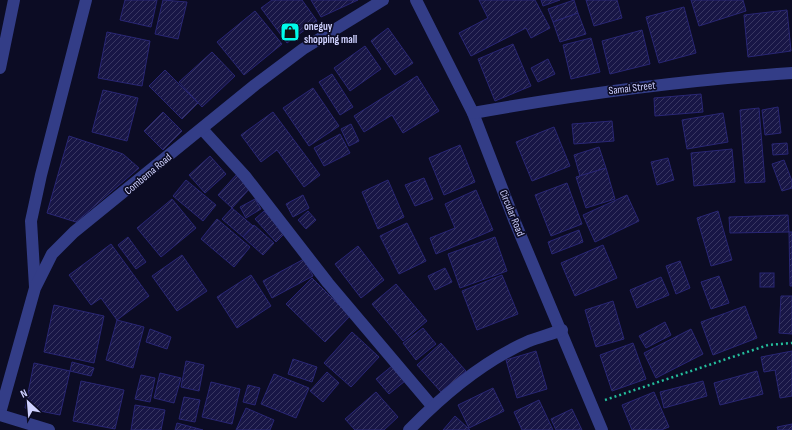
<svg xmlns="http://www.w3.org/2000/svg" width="792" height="430" font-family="'Sofia Sans Condensed',sans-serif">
  <defs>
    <pattern id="building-hatch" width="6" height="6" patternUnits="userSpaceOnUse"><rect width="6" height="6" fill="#181646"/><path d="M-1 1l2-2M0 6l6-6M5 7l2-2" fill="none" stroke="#393762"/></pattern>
  </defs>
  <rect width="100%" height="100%" fill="#0c0c24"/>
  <g fill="url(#building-hatch)" stroke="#292674">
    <path d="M125 0H157L151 27 120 20Z"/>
    <path d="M163 0 187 2 178 39 155 34Z"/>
    <path d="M272 0H302L317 21 287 43 261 8Z"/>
    <path d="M311 0H358L321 17Z"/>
    <path d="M479 0H535L550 28 531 38 526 28 471 56 459 33 488 18Z"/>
    <path d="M541 0H560L543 6Z"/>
    <path d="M574 0 578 13 553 22 548 9Z"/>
    <path d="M586 0H617L622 18 594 26Z"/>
    <path d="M691 0H743L746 11 699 26Z"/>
    <path d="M684 7 696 53 659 63 646 17Z"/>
    <path d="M787 10 791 51 748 57 744 15Z"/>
    <path d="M255 11 282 44 244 75 217 42Z"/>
    <path d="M578 13 586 34 560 42 553 22Z"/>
    <path d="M388 28 413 63 395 75 371 41Z"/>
    <path d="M642 30 650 64 610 74 602 41Z"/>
    <path d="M107 32 150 41 142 86 98 78Z"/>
    <path d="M591 38 600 72 571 79 563 45Z"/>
    <path d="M513 44 531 86 495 101 478 59Z"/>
    <path d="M365 46 381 69 350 91 334 68Z"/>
    <path d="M212 52 235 76 202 107 179 82Z"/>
    <path d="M548 59 555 74 538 82 531 68Z"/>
    <path d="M165 70 198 103 182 119 149 86Z"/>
    <path d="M332 74 353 107 340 115 319 82Z"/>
    <path d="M417 76 439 111 403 133 392 115 364 132 354 116Z"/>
    <path d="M313 88 339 126 309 146 283 108Z"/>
    <path d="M103 90 138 98 127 141 92 132Z"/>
    <path d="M701 94 703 112 655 116 654 98Z"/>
    <path d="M778 107 781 133 765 135 762 110Z"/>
    <path d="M759 108 765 182 745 183 740 110Z"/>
    <path d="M163 112 182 131 163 150 144 131Z"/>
    <path d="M273 112 320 175 304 187 277 150 261 162 241 135Z"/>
    <path d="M723 113 728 142 687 149 682 120Z"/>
    <path d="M612 121 614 141 574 144 572 124Z"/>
    <path d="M351 124 359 141 349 146 341 129Z"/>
    <path d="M554 127 570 166 532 181 516 142Z"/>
    <path d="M340 134 350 153 324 166 314 148Z"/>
    <path d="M69 136 123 154 139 168 76 222 47 213Z"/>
    <path d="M787 143 788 154 773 155 772 144Z"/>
    <path d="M460 145 475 182 444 195 429 158Z"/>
    <path d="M599 147 606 168 580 176 574 155Z"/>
    <path d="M732 149 735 182 694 186 691 153Z"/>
    <path d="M210 156 226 174 205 193 189 175Z"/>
    <path d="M668 158 674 180 657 185 651 162Z"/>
    <path d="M784 160 792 181V188L782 191 772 164Z"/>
    <path d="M606 168 615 199 586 208 576 177Z"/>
    <path d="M237 174 251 187 232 208 218 195Z"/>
    <path d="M424 178 433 199 415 206 405 185Z"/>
    <path d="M186 180 216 205 203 221 173 196Z"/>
    <path d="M388 180 404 217 378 229 362 192Z"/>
    <path d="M567 183 582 224 551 236 535 195Z"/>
    <path d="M476 190 493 230 436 254 430 238 455 228 445 204Z"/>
    <path d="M303 195 309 208 293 217 286 204Z"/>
    <path d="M627 195 639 221 595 242 583 215Z"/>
    <path d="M172 199 196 228 161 257 137 228Z"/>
    <path d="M255 199 261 209 246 218 240 207Z"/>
    <path d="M232 208 253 226 243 237 222 219Z"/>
    <path d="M264 211 285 233 276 242 255 219Z"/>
    <path d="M308 211 316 220 306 229 298 220Z"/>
    <path d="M718 211 732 260 711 266 697 218Z"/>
    <path d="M788 215 789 232 730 233 729 217Z"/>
    <path d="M217 219 250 247 234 267 201 239Z"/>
    <path d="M407 223 426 261 399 274 380 236Z"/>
    <path d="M254 225 274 243 263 255 243 237Z"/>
    <path d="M579 230 583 242 552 254 548 242Z"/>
    <path d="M789 232H792V286H790Z"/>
    <path d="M128 237 146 262 136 269 118 245Z"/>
    <path d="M495 237 507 271 460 288 448 254Z"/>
    <path d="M111 244 149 296 117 320 101 298 91 305 69 275Z"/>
    <path d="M603 245 617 278 575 296 561 263Z"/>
    <path d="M358 246 384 280 361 298 335 264Z"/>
    <path d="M182 255 207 291 177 311 152 276Z"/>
    <path d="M304 259 313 276 272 298 263 281Z"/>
    <path d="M680 261 690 288 676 294 666 266Z"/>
    <path d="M445 268 452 282 435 290 428 276Z"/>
    <rect x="760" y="273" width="14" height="14"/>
    <path d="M251 275 271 306 237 328 217 297Z"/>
    <path d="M502 275 518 314 477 330 462 291Z"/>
    <path d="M719 276 729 303 711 309 701 282Z"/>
    <path d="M661 277 669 295 637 308 630 290Z"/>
    <path d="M312 278 350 316 325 342 286 304Z"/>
    <path d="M396 284 427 321 403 341 372 304Z"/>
    <path d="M781 296H792V334L779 333Z"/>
    <path d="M613 301 624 339 596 347 585 310Z"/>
    <path d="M54 305 104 316 94 363 44 352Z"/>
    <path d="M745 306 757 338 713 355 701 322Z"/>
    <path d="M117 320 144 327 133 368 106 360Z"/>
    <path d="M665 322 671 335 646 348 639 336Z"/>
    <path d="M423 328 436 344 416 360 403 343Z"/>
    <path d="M150 329 171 337 167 349 146 342Z"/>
    <path d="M691 329 703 354 656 378 644 353Z"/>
    <path d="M352 332 379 357 351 387 324 363Z"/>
    <path d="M441 343 466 371 441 392 417 365Z"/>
    <path d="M633 343 646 379 612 391 600 355Z"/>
    <path d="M536 351 547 389 517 398 506 360Z"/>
    <path d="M792 351V396L780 398 775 370 764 372 761 357Z"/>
    <path d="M293 359 317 367 312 382 288 374Z"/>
    <path d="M186 361 204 365 199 391 181 387Z"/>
    <path d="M72 362 94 368 91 376 70 371Z"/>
    <path d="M34 363 70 371 60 415 25 408Z"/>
    <path d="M392 366 405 381 389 394 376 379Z"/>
    <path d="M757 371 763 394 720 405 714 383Z"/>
    <path d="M327 372 339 383 323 402 310 391Z"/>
    <path d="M160 373 181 378 174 403 154 398Z"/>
    <path d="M274 374 309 388 296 418 261 404Z"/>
    <path d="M141 375 155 378 150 402 135 399Z"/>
    <path d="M81 381 124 390 115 429 73 421Z"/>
    <path d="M703 381 707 396 664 408 660 392Z"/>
    <path d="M211 382 240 389 232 424 202 417Z"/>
    <path d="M248 385 260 388 255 405 243 402Z"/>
    <path d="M493 388 504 411 469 428 458 405Z"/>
    <path d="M376 392 398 417 384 430H355L345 419Z"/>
    <path d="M654 392 669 427 661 430H632L622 405Z"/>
    <path d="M184 397 200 400 195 422 179 419Z"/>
    <path d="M539 400 553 430H522L514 412Z"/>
    <path d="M135 405 165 410 161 430H131Z"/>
    <path d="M246 408 274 420 270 430H236Z"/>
    <path d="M572 409 582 430H556L551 419Z"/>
    <path d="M455 416 470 430H443Z"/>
    <path d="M177 423 203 430H175Z"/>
    <path d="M792 424V430H778L777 427Z"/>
  </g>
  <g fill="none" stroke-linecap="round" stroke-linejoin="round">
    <path stroke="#24be9c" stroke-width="2.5" stroke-dasharray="2 3" stroke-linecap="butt" d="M605 400 768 345 792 343"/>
    <g stroke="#333d87" stroke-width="12">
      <path d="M416 0 473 113 515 222 602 430"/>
      <path d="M0 68 14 0"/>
      <path d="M473 113C579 94 685 80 792 73"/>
      <path d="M202 129 245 176 328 283 432 406"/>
      <path d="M35 287 31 221 41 175 86 0"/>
      <path d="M0 413 35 288 52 254 74 232 255 85 303 49 383 0"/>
      <path d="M0 415 49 430"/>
      <path d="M409 430C444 394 483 361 529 341 540 337 551 334 562 330"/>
    </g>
  </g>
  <defs>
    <g id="shop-square" transform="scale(1)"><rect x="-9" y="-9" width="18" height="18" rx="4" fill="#00faea" stroke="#0c0c24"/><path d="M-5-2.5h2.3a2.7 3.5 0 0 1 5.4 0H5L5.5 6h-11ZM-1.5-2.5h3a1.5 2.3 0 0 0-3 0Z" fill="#111"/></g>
  </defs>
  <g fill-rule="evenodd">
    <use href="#shop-square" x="290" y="32"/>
  </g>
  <g text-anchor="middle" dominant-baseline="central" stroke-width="3.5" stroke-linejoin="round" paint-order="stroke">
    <g font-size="11" font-weight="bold" fill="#cfd1ff" stroke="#0c0c24" text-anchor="start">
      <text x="304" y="26">oneguy<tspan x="304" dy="13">shopping mall</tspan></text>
    </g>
    <g font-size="11" fill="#cfd1ff" stroke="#0c0c24">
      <text transform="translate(632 88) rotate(-7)">Samai Street</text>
      <text transform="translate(148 174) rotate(-40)">Combema Road</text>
      <text transform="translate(512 213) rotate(68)">Circular Road</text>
    </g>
  </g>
  <g transform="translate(28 402) rotate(334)" stroke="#0c0c24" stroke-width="3" paint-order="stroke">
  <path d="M0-3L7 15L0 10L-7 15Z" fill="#cfd1ff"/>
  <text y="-6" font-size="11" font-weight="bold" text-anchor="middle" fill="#cfd1ff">N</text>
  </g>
</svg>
